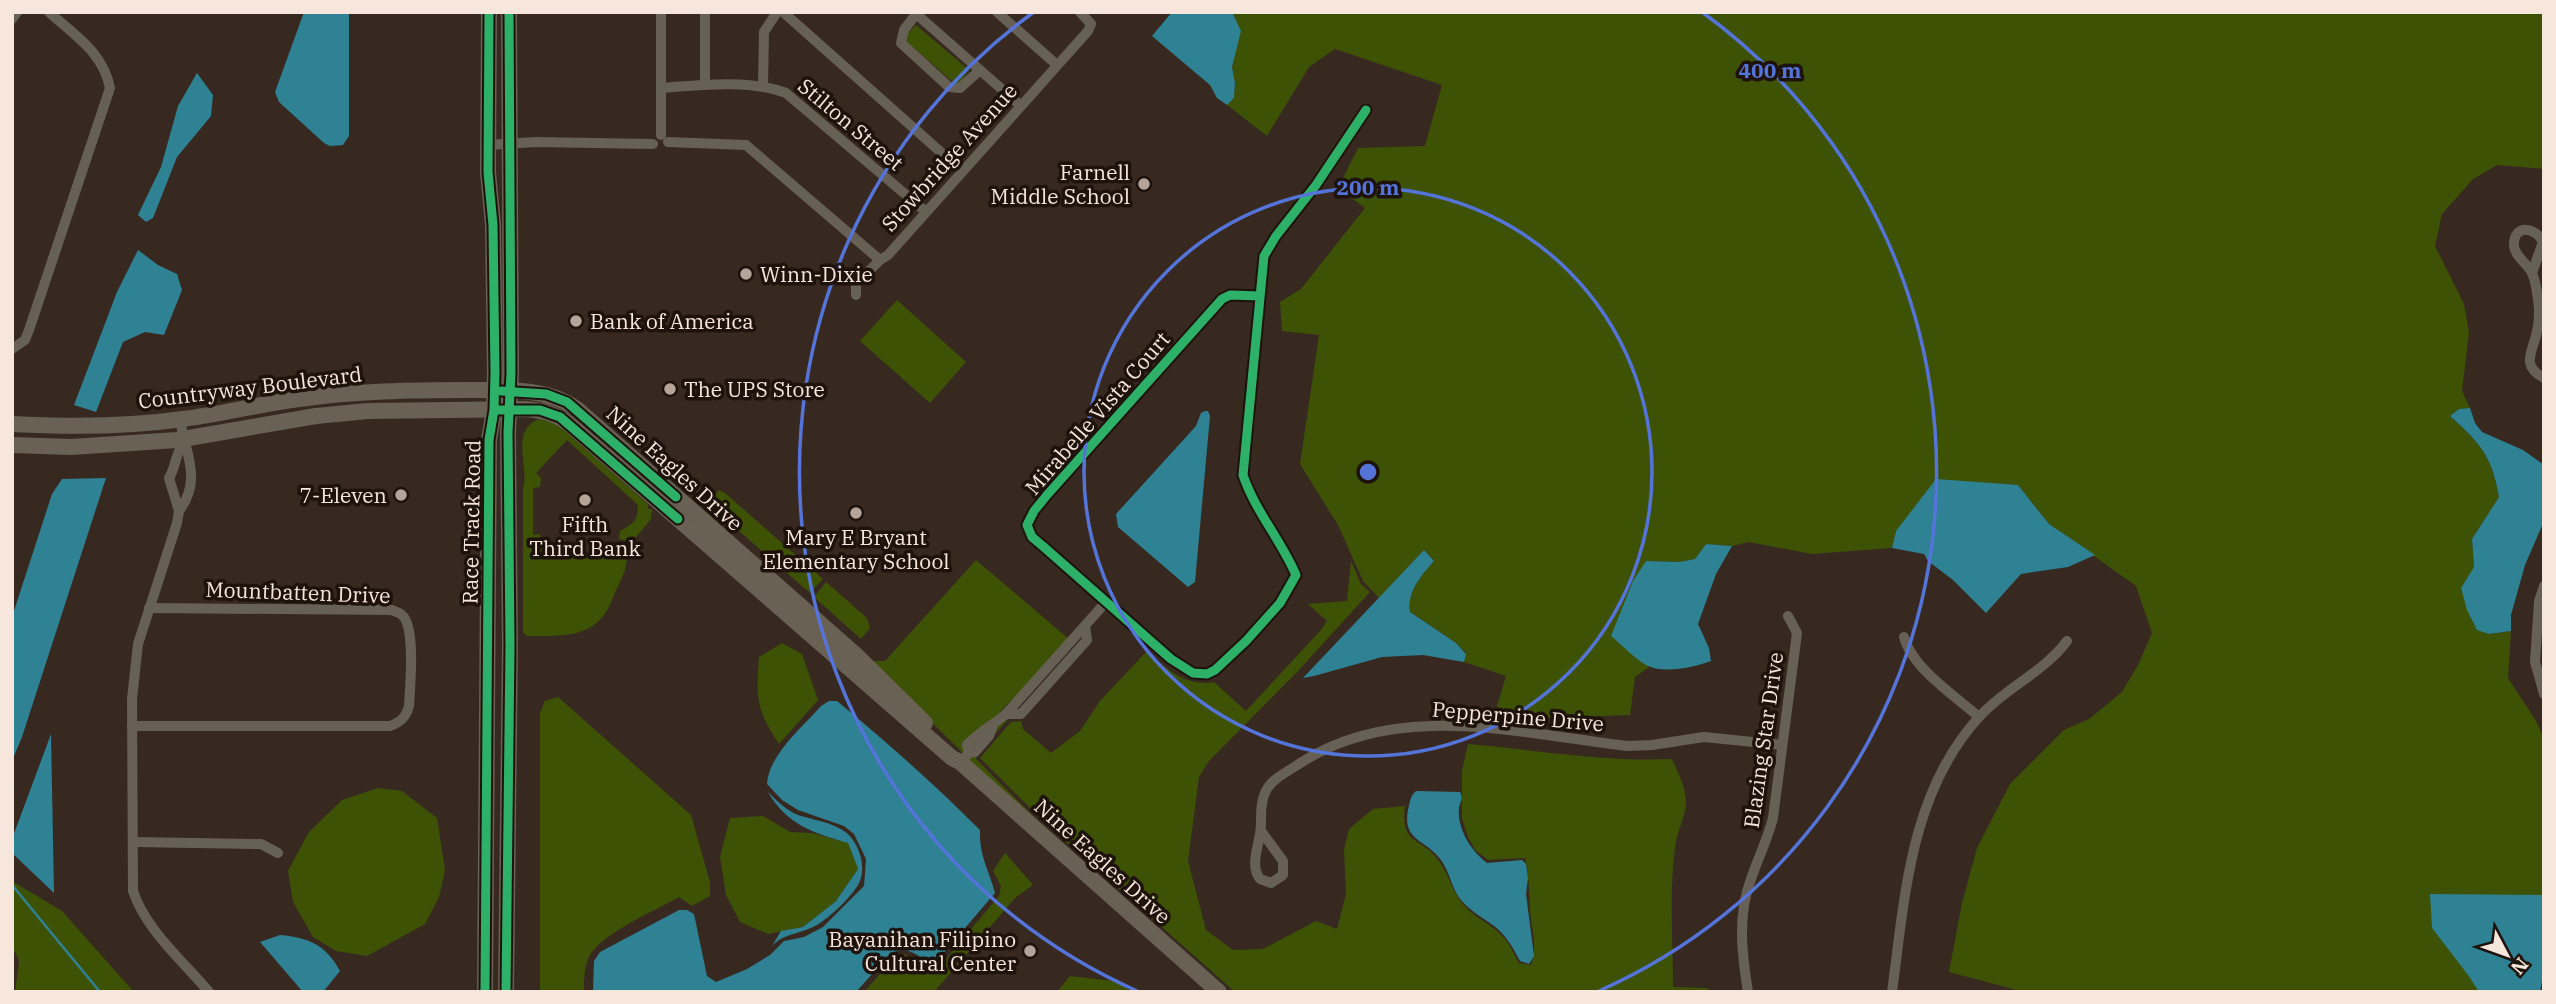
<svg xmlns="http://www.w3.org/2000/svg" width="2556" height="1004" font-family="'IBM Plex Serif',serif">
  <rect width="100%" height="100%" fill="#372920"/>
  <g fill="#3e5206">
    <path d="M1232 12H2544V169L2497 165 2473 179 2442 214 2435 246 2464 304 2469 333 2462 391 2470 408 2459 409 2450 416C2480 443 2492 457 2499 497L2472 539 2474 567 2489 634 2511 631 2508 678 2536 721 2544 738V895L2468 975 2479 992H2024L1949 972 1962 903 1977 848 2010 784 2064 730 2089 719 2122 692 2138 665 2152 633 2136 586 2049 524 2018 485 1896 531 1892 548 1812 554 1749 542 1732 546 1706 544 1695 559 1679 562 1646 561 1611 636 1649 667 1635 677 1630 715 1553 718 1496 710 1506 676 1464 662 1466 653 1456 643 1410 612C1407 591 1420 577 1434 561L1424 550 1379 598 1363 581 1338 525 1300 464 1319 335 1282 331 1280 302 1301 289 1365 208 1338 188 1358 148 1425 146 1442 85 1335 49 1309 67 1267 136 1227 105 1234 98 1235 83 1232 67 1240 31Z"/>
    <path d="M916 25 969 70 960 83H954L906 41V35Z"/>
    <path d="M897 300 966 362 930 403 860 341Z"/>
    <path d="M539 419 557 424 648 504V509H652L651 519 632 542 619 539 620 531C633 524 638 521 638 505L567 440 536 473 541 478 540 487 533 488V535L540 534 542 553H618L627 559C626 572 619 583 614 595 599 639 567 636 527 636L523 632V489C530 467 509 431 539 419Z"/>
    <path d="M719 490 725 493 823 579 810 593 708 504Z"/>
    <path d="M976 560 1070 640 1000 712 1008 719 977 755 976 759 1047 830 1229 992H1226L967 761 961 751 869 661H885Z"/>
    <path d="M1351 561 1361 584 1370 592 1298 671 1209 761 1199 777 1188 861 1206 930 1233 950 1263 949 1316 921 1337 929 1346 894 1344 850 1349 829 1373 809 1405 806C1400 848 1422 835 1439 861 1449 875 1452 891 1463 904 1475 919 1493 924 1505 939 1511 946 1514 955 1519 963L1531 965C1538 946 1531 928 1530 909 1529 891 1529 875 1525 858L1488 860 1475 850 1468 837 1462 818V771L1468 744C1536 750 1603 762 1672 759 1678 773 1687 789 1686 805 1684 819 1677 833 1675 847 1669 894 1673 940 1673 987L1707 988 1711 992H1235L1049 827 980 758 1011 722 1021 721 1023 729 1051 753 1080 731 1100 701 1147 651C1167 669 1185 687 1214 682L1246 711 1321 630 1327 621 1308 604 1347 601Z"/>
    <path d="M826 582 867 618 870 628 861 639 814 597Z"/>
    <path d="M782 643 802 654 818 700 779 744C756 709 756 698 759 657Z"/>
    <path d="M558 697 691 815 710 882V896L692 906 679 897C657 910 597 935 588 959 584 969 584 981 584 992H540V713L545 701Z"/>
    <path d="M378 788 402 791 437 818 445 870 439 897 425 924 367 956 336 951 313 937 293 902 288 871 309 832 342 800Z"/>
    <path d="M763 816 790 832 812 833 848 843 858 869 836 901 803 927 768 934 740 922 726 895 720 857 730 818Z"/>
    <path d="M1005 853 1033 885 1015 898 934 992H864L898 954H905L922 972 940 966 999 896 1001 886 993 871Z"/>
    <path d="M12 881 62 911 134 992H15L19 961 12 946Z"/>
    <path d="M1070 976 1123 982 1130 992H1057Z"/>
  </g>
  <g fill="#2f8194">
    <path d="M304 12H349V136L343 145 330 146 324 143 279 102 275 92Z"/>
    <path d="M1172 12H1232L1241 31 1232 67 1235 83 1234 98 1227 105 1217 98 1210 85 1152 36Z"/>
    <path d="M197 73 213 95 211 116 177 157 153 218 146 222 138 215 161 167 178 106Z"/>
    <path d="M138 250 158 265 177 274 182 290 164 335 145 332 123 342 96 412 74 405 117 292Z"/>
    <path d="M2470 408 2475 423 2482 432 2523 450 2544 465V521L2525 565 2511 615V631L2489 634 2477 630 2467 610 2461 588 2474 567 2472 539 2499 497C2492 456 2480 443 2450 416L2459 409Z"/>
    <path d="M1205 411H1208L1210 416 1195 582 1188 587 1118 527 1116 514 1196 426 1201 413Z"/>
    <path d="M106 478 22 737 12 761V617L52 494 62 479Z"/>
    <path d="M1936 479 2018 485 2049 524 2095 555 2068 567 2021 574 1986 613 1953 580 1928 561 1924 554 1892 548 1896 531Z"/>
    <path d="M1706 544 1732 546 1716 574 1698 624 1709 648 1711 661C1696 667 1667 673 1651 667 1640 664 1621 644 1611 636L1633 581 1646 561 1679 562 1695 559Z"/>
    <path d="M1424 550 1434 561C1421 576 1407 591 1410 612L1456 643 1466 654 1464 662 1423 655 1382 657 1314 676 1303 678Z"/>
    <path d="M829 701H837C887 742 935 785 980 830 979 856 989 870 995 893L935 963 932 964C918 956 906 944 890 954L856 992H593L594 961 600 952 679 910H687L694 914 707 976 716 982 747 969 770 955 784 941 804 937 823 927 864 886 866 859 854 834 844 826 798 810 782 800 767 784C769 754 802 728 821 706Z"/>
    <path d="M51 734 54 893 12 853V839Z"/>
    <path d="M1416 791 1460 792C1464 800 1460 801 1459 808 1457 829 1471 851 1487 863L1522 860 1526 864 1528 878 1526 894 1534 956 1529 964 1520 961C1513 948 1506 935 1494 926 1482 917 1470 911 1460 899 1451 887 1450 872 1441 860 1426 839 1402 841 1408 810 1410 802 1410 796 1416 791Z"/>
    <path d="M768 792C777 801 786 810 798 815 813 820 831 822 844 831 859 841 868 869 858 885 850 898 832 915 820 923 804 934 785 932 772 946L781 931 803 927 836 901 858 869 848 843C814 833 787 825 768 792Z"/>
    <path d="M2430 894 2544 895V970L2540 992H2479L2468 975 2432 928Z"/>
    <path d="M280 935C309 938 325 944 340 971L323 992H303L260 942Z"/>
  </g>
  <g fill="none" stroke-linecap="round" stroke-linejoin="round">
    <path stroke="#2f8194" stroke-width="2.5" d="M12 885 100 992"/>
    <g stroke="#676055" stroke-width="10">
      <path d="M661 12V135"/>
      <path d="M783 12 962 171"/>
      <path d="M914 12 1021 106"/>
      <path d="M997 12 1057 65"/>
      <path d="M916 14 904 30 901 43 949 87 960 88 980 70"/>
      <path d="M12 19 17 12"/>
      <path d="M705 85V12"/>
      <path d="M763 86 764 32 777 12"/>
      <path d="M661 88C698 85 750 79 786 93L925 211"/>
      <path d="M668 142 746 145 880 260 888 255 1088 31 1091 24 1080 12"/>
      <path d="M488 145 536 142 653 144"/>
      <path d="M2532 273 2543 242C2536 227 2514 224 2514 244 2513 254 2526 263 2531 271 2536 280 2538 298 2539 309 2539 316 2539 324 2537 331 2534 350 2519 365 2544 378"/>
      <path d="M856 295V284L880 260"/>
      <path d="M1260 296 1230 295 1222 299 1047 495 1034 511 1027 525 1032 537 1045 548 1171 659 1193 673 1207 674 1215 670 1246 641 1280 603 1296 575C1281 540 1255 511 1243 475L1264 256 1276 236 1316 185 1366 110"/>
      <path d="M12 349 25 340 29 330 110 88C103 52 75 36 49 12"/>
      <path d="M183 444C175 454 176 467 169 478L179 511 177 523 138 644 132 699 133 891C146 930 183 961 209 992"/>
      <path d="M179 511C203 479 185 453 180 419"/>
      <path d="M2544 586 2539 601 2535 662 2544 694"/>
      <path d="M1904 637C1912 668 1955 696 1979 717"/>
      <path d="M1006 714H1021L1087 640 1085 626"/>
      <path d="M132 726H390C401 722 406 717 409 706 410 687 416 627 402 615 399 612 395 612 392 610L149 608"/>
      <path d="M969 753 967 745C979 732 993 725 1006 714L1106 602"/>
      <path d="M964 758 969 753 975 752 989 736 993 725"/>
      <path d="M1261 831 1283 861V875L1271 883 1260 879C1248 864 1262 840 1261 822 1260 784 1271 782 1302 762 1399 700 1521 734 1628 746L1652 745 1704 737 1782 745"/>
      <path d="M133 842 261 844 278 853"/>
      <path d="M1748 992C1742 954 1737 916 1751 879 1758 858 1767 841 1773 818L1797 633 1788 616"/>
      <path d="M1892 992C1905 896 1910 793 1979 717 2005 688 2044 672 2067 641"/>
    </g>
    <g stroke="#696154" stroke-width="16">
      <path d="M12 424C69 427 126 427 183 419 222 414 260 404 299 399 355 391 412 390 469 390 506 390 546 387 577 409L856 655 925 723"/>
      <path d="M12 445 71 447 177 440 316 416 368 411 524 409C542 410 554 413 568 423L952 758 960 762 1219 992"/>
      <path d="M485 992 489 440 494 410 495 373 493 225 488 172 489 12"/>
      <path d="M506 992 510 646 508 432 511 373 509 12"/>
    </g>
    <g stroke="#1e130c" stroke-width="13">
      <g id="cycleway">
        <path d="M1260 296 1230 295 1222 299 1047 495 1034 511 1027 525 1032 537 1045 548 1171 659 1193 673 1207 674 1215 670 1246 641 1280 603 1296 575C1281 540 1255 511 1243 475L1264 256 1276 236 1316 185 1366 110"/>
        <path d="M501 391 546 394 567 402 676 497"/>
        <path d="M497 410H540L560 417 678 519"/>
        <path d="M485 992 489 440 494 410 495 373 493 225 488 172 489 12"/>
        <path d="M506 992 510 646 508 432 511 373 509 12"/>
      </g>
    </g>
    <use href="#cycleway" stroke="#2db169" stroke-width="9"/>
  </g>
  <g fill="none" stroke="#5474d9" stroke-width="3.5">
    <circle cx="1368" cy="472" r="284"/>
    <path d="M1137 991A568 568 0 0 1 1034 12M1702 12A568 568 0 0 1 1599 991"/>
  </g>
  <g fill="#b4a49a" stroke="#1e130c" stroke-width="2.5">
    <circle cx="1144" cy="184" r="7"/>
    <circle cx="746" cy="274" r="7"/>
    <circle cx="576" cy="321" r="7"/>
    <circle cx="670" cy="389" r="7"/>
    <circle cx="401" cy="495" r="7"/>
    <circle cx="585" cy="500" r="7"/>
    <circle cx="856" cy="513" r="7"/>
    <circle cx="1030" cy="951" r="7"/>
  </g>
  <g text-anchor="middle" dominant-baseline="central" stroke-width="7" stroke-linejoin="round" paint-order="stroke">
    <g font-size="21" fill="#f7e6dc" stroke="#1e130c">
      <text transform="translate(851 124) rotate(40)">Stilton Street</text>
      <text transform="translate(949 157) rotate(-48)">Stowbridge Avenue</text>
      <text transform="translate(250 387) rotate(-7)">Countryway Boulevard</text>
      <text transform="translate(1097 413) rotate(-49)">Mirabelle Vista Court</text>
      <text transform="translate(675 468) rotate(42)">Nine Eagles Drive</text>
      <text transform="translate(471 522) rotate(-89)">Race Track Road</text>
      <text transform="translate(298 592) rotate(2)">Mountbatten Drive</text>
      <text transform="translate(1518 716) rotate(5)">Pepperpine Drive</text>
      <text transform="translate(1763 740) rotate(-82)">Blazing Star Drive</text>
      <text transform="translate(1103 861) rotate(42)">Nine Eagles Drive</text>
    </g>
    <g font-size="21" fill="#f7e6dc" stroke="#1e130c" text-anchor="end">
      <text x="1130" y="172">Farnell<tspan x="1130" dy="24">Middle School</tspan></text>
      <text x="760" y="274" text-anchor="start">Winn-Dixie</text>
      <text x="590" y="321" text-anchor="start">Bank of America</text>
      <text x="684" y="389" text-anchor="start">The UPS Store</text>
      <text x="387" y="495">7-Eleven</text>
      <text x="585" y="524" text-anchor="middle">Fifth<tspan x="585" dy="24">Third Bank</tspan></text>
      <text x="856" y="537" text-anchor="middle">Mary E Bryant<tspan x="856" dy="24">Elementary School</tspan></text>
      <text x="1016" y="939">Bayanihan Filipino<tspan x="1016" dy="24">Cultural Center</tspan></text>
    </g>
  </g>
  <circle cx="1368" cy="472" r="10" fill="#5474d9" stroke="#1e130c" stroke-width="3.5"/>
  <g font-size="21" text-anchor="middle" font-weight="bold" fill="#5474d9" stroke="#1e130c" stroke-width="7" stroke-linejoin="round" paint-order="stroke">
    <text x="1770" y="78">400 m</text>
    <text x="1368" y="195">200 m</text>
  </g>
  <rect width="2556" height="1004" fill="none" stroke="#f7e6dc" stroke-width="28"/>
  <g transform="translate(2507 955) rotate(131)" stroke="#1e130c" stroke-width="5" paint-order="stroke">
  <path d="M0-5L12 26L0 18L-12 26Z" fill="#f7e6dc"/>
  <text y="-10" font-size="19" font-weight="bold" text-anchor="middle" fill="#f7e6dc">N</text>
  </g>
</svg>
